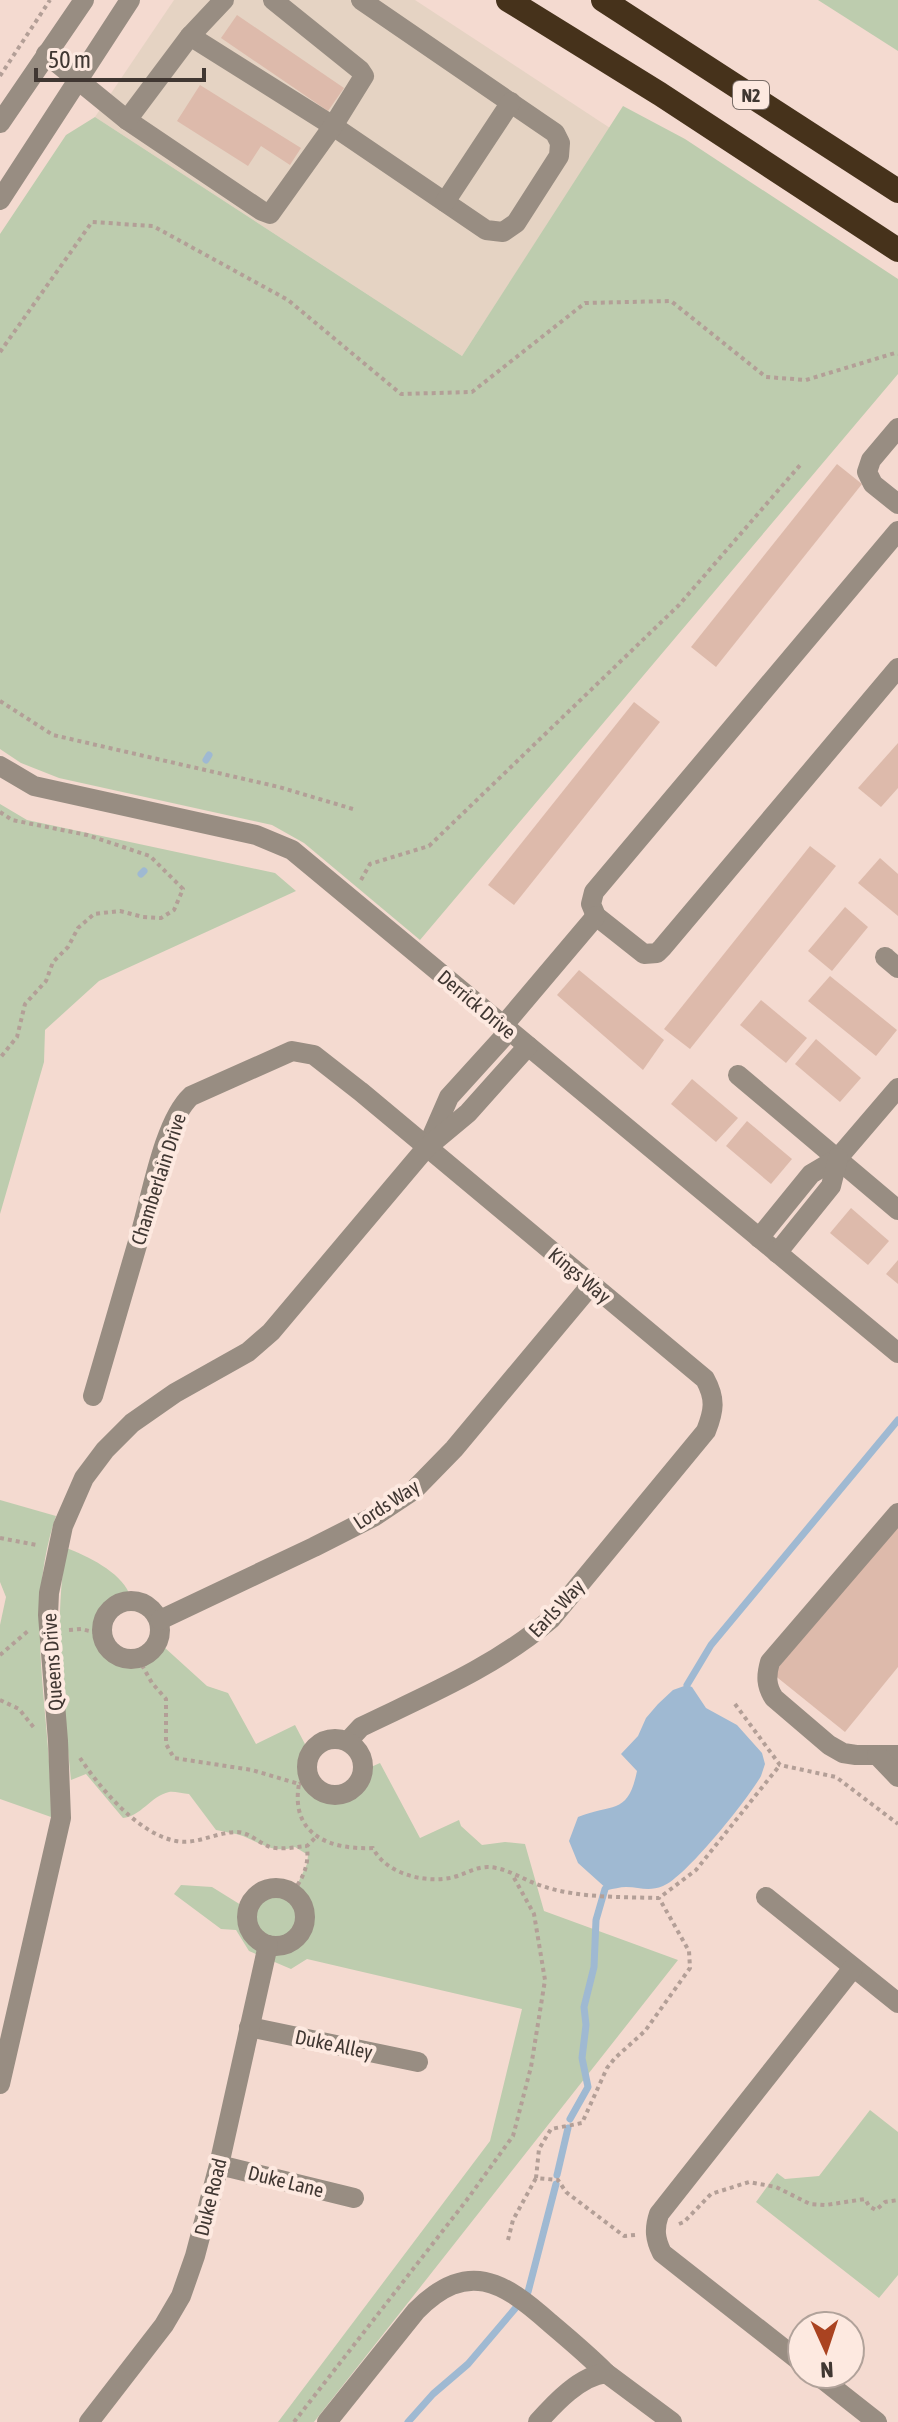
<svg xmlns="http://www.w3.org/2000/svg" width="898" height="2422" font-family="'Asap Condensed',sans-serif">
  <rect width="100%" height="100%" fill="#f4dad0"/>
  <path fill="#e5d3c3" d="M174 0H415L610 128 462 356 95 117Z"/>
  <g fill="#bdccae">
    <path d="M818 0H898V51Z"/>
    <path d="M623 106 685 139 898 279V374L420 940 304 843 272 825 59 778 21 763 0 749V234L66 135 95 117 462 356Z"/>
    <path d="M0 804 27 820 275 873 296 891 99 981 45 1030 44 1062 0 1214Z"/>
    <path d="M0 1500 56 1516C22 1616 52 1714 51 1817L0 1799V1625L6 1597 0 1582Z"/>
    <path d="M66 1548C88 1556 120 1572 129 1593 57 1610 120 1706 164 1647L207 1686 228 1693 256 1744 295 1725 306 1746C272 1803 365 1832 371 1767L380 1763 420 1838 459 1820 461 1826 482 1845 505 1842 525 1844 544 1911 678 1960 314 2422H278L490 2141 522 2009 307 1959 291 1969 249 1951 236 1930 221 1929 174 1894 181 1885 212 1887 241 1905C253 1882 274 1876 297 1885L307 1864 308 1855 295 1847C275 1854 262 1844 243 1836 234 1833 225 1832 216 1830L189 1794C183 1794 174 1791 169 1792 151 1796 140 1817 123 1818L86 1774 71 1780C63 1698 53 1631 66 1548Z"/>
    <path d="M870 2110 898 2132V2275L879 2298 756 2202 777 2173 785 2179 819 2176Z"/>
  </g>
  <path fill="#9fb9d2" d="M687 1685 692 1687 706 1708 737 1725 762 1753 765 1764 761 1776C748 1799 685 1878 663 1886 648 1892 640 1887 626 1887 620 1887 613 1889 608 1890L578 1863 569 1841 578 1817C614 1803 628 1815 637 1771L621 1754 638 1736 646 1718 658 1704 673 1690Z"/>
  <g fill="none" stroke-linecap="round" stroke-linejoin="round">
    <g stroke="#9fb9d2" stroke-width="7">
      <path d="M206 760 209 755"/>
      <path d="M141 874 144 871"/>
      <path d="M687 1685 711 1645 898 1420"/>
      <path d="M570 2119 588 2087 582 2058 586 2025 584 2007 594 1967 596 1920 605 1889"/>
      <path d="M557 2175 568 2128"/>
      <path d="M528 2292 556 2184"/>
      <path d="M408 2422 433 2394 468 2364 519 2304"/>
    </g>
  </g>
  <g fill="#ddbaab">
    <path d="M237 15 344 88 328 111 221 38Z"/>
    <path d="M200 85 301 148 290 165 261 146 248 166 177 121Z"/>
    <path d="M837 464 862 484 716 667 691 647Z"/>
    <path d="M634 702 660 722 514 905 488 885Z"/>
    <path d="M898 743V788L881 807 858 788Z"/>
    <path d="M810 846 836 866 690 1049 664 1029Z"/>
    <path d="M880 858 898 874V916L858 883Z"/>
    <path d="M845 907 868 927 832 971 808 951Z"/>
    <path d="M579 970 664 1040 643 1070 557 995Z"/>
    <path d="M830 976 897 1030 876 1056 808 1001Z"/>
    <path d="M761 1000 807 1038 786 1063 740 1025Z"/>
    <path d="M816 1039 861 1078 840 1102 795 1064Z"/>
    <path d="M692 1079 738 1118 716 1142 671 1104Z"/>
    <path d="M747 1121 792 1159 771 1184 726 1146Z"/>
    <path d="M851 1208 889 1241 868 1265 830 1233Z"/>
    <path d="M898 1260V1284L886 1274Z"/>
    <path d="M898 1521V1667L845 1732 773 1674Z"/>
  </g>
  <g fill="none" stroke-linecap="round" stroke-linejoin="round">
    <g stroke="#b39f97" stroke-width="4" stroke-dasharray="4 4" stroke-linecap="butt">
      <path d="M0 76 50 0"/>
      <path d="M0 352 92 222 153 226 288 300 401 394 472 392 585 303 671 301 766 377 806 380 895 353 898 354"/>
      <path d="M0 701 53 735 279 787 353 809"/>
      <path d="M0 812 12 820 87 835 150 856 183 889 174 910 161 918 143 917 120 911 94 914 78 928 68 947 53 962 46 981 25 1004 17 1037 0 1058"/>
      <path d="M361 880 370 864 429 846 679 605 801 464"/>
      <path d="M0 1538 37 1545"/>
      <path d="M69 1630 81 1629 102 1634"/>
      <path d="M0 1655 28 1631"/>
      <path d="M138 1658 152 1683 166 1699V1744L174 1758 252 1770 299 1784C290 1835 330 1850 373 1848 386 1875 428 1884 454 1877 469 1873 479 1864 496 1868 512 1871 526 1881 542 1886 578 1898 621 1897 659 1898L696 1870 780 1765"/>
      <path d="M0 1700 19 1709 35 1729"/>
      <path d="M735 1704 780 1765 836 1777 898 1824"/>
      <path d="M80 1758C100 1788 138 1834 176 1841 197 1845 216 1832 237 1832 249 1832 259 1843 270 1847 282 1850 295 1847 307 1846"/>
      <path d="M299 1784 309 1779"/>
      <path d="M293 1892C304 1876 309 1865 307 1846L316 1837"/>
      <path d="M679 2224 684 2222 711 2194 749 2182 776 2187 810 2204 826 2205 865 2199 869 2206 876 2210 885 2202 898 2200"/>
      <path d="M635 2235 624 2236 566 2192 558 2180 536 2178 539 2149 551 2129 582 2123 607 2068 615 2058 645 2031 690 1968 689 1951 659 1898"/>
      <path d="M508 2240 513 2220 536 2178"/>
      <path d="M294 2422 466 2201 513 2136 531 2067 545 1980 534 1914 513 1876"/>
    </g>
    <g stroke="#988d82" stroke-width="20">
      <path d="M190 36 333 126 486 230 503 232 516 223 559 156 560 143 555 133 361 0"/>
      <path d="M46 54 127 120 262 211 270 214 333 126 364 76 360 70 273 0"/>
      <path d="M127 120 190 36 224 0"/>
      <path d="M0 123 84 0"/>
      <path d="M0 200 130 0"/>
      <path d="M445 202 511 102"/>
      <path d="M898 428 871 460 867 472 873 484 898 504"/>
      <path d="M898 531 594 892 591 904 596 916 644 954 657 953 662 948 898 668"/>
      <path d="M0 766 34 786 256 835 292 850 898 1353"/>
      <path d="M885 957 898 968"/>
      <path d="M503 1026 596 916"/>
      <path d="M738 1075 898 1210"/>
      <path d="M428 1145 449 1097 509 1031"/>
      <path d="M759 1238 811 1174 838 1158 898 1088"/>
      <path d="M777 1253 831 1186 838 1158"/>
      <path d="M93 1396C109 1340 126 1284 142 1228 152 1192 165 1120 191 1096L292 1051 314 1055 360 1091 705 1379C716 1399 714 1411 706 1431L551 1619C495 1667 427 1695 361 1727L348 1741"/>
      <path d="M898 1513 770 1662C766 1676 766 1686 774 1698L829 1745 843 1753 856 1755H898"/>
      <circle cx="131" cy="1630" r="29"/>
      <path d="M160 1620 314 1547 375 1516 414 1490 454 1449 591 1285"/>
      <circle cx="335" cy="1767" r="28"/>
      <path d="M877 1755 898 1777"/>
      <circle cx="276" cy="1917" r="29"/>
      <path d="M766 1897 898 2003"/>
      <path d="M249 2027 418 2062"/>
      <path d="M0 2084 61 1818 58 1741 48 1615 49 1593 63 1526 84 1478 105 1450 132 1423 175 1393 248 1352 271 1332 426 1148 468 1113 528 1046"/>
      <path d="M219 2165 354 2198"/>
      <path d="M802 2363 662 2253C655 2239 654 2229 659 2214L853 1968"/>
      <path d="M816 2374 877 2422"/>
      <path d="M89 2422 164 2325 181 2296 195 2256 219 2165 268 1945"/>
      <path d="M327 2422 416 2311C467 2259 503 2281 550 2323 569 2339 588 2355 606 2373"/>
      <path d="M538 2422C555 2403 580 2376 606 2373L672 2422"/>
    </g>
    <g stroke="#46321b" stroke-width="24">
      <path d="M508 0 660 94 898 250"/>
      <path d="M603 0 898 191"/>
    </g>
  </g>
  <g text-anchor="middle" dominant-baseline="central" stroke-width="8" stroke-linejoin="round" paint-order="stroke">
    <rect fill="#fde9e0" stroke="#796c66" stroke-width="2" x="733" y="81" width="36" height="28" rx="6"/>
    <g font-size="18" font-weight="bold" fill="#403732">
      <text x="751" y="95">N2</text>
    </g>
    <g font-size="20" fill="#403732" stroke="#fde9e0">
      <text transform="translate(477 1004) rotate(40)">Derrick Drive</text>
      <text transform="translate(158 1179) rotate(-72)">Chamberlain Drive</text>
      <text transform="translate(580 1275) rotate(40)">Kings Way</text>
      <text transform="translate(386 1504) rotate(-33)">Lords Way</text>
      <text transform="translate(556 1608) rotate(-47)">Earls Way</text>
      <text transform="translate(52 1662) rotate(-94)">Queens Drive</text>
      <text transform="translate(334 2044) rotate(12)">Duke Alley</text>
      <text transform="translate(286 2181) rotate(14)">Duke Lane</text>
      <text transform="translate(210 2197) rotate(-76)">Duke Road</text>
    </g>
  </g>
  <g transform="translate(826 2350) rotate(177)"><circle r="38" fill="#fde9e0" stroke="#b1a29a" stroke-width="2"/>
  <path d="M0-6L14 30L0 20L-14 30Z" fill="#aa4321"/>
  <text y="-12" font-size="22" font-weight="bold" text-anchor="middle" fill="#403732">N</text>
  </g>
  <path d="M36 68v12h168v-12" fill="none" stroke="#403732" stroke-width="4"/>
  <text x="48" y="68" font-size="24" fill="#403732" stroke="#fde9e0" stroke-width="6" paint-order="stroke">50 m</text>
</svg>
